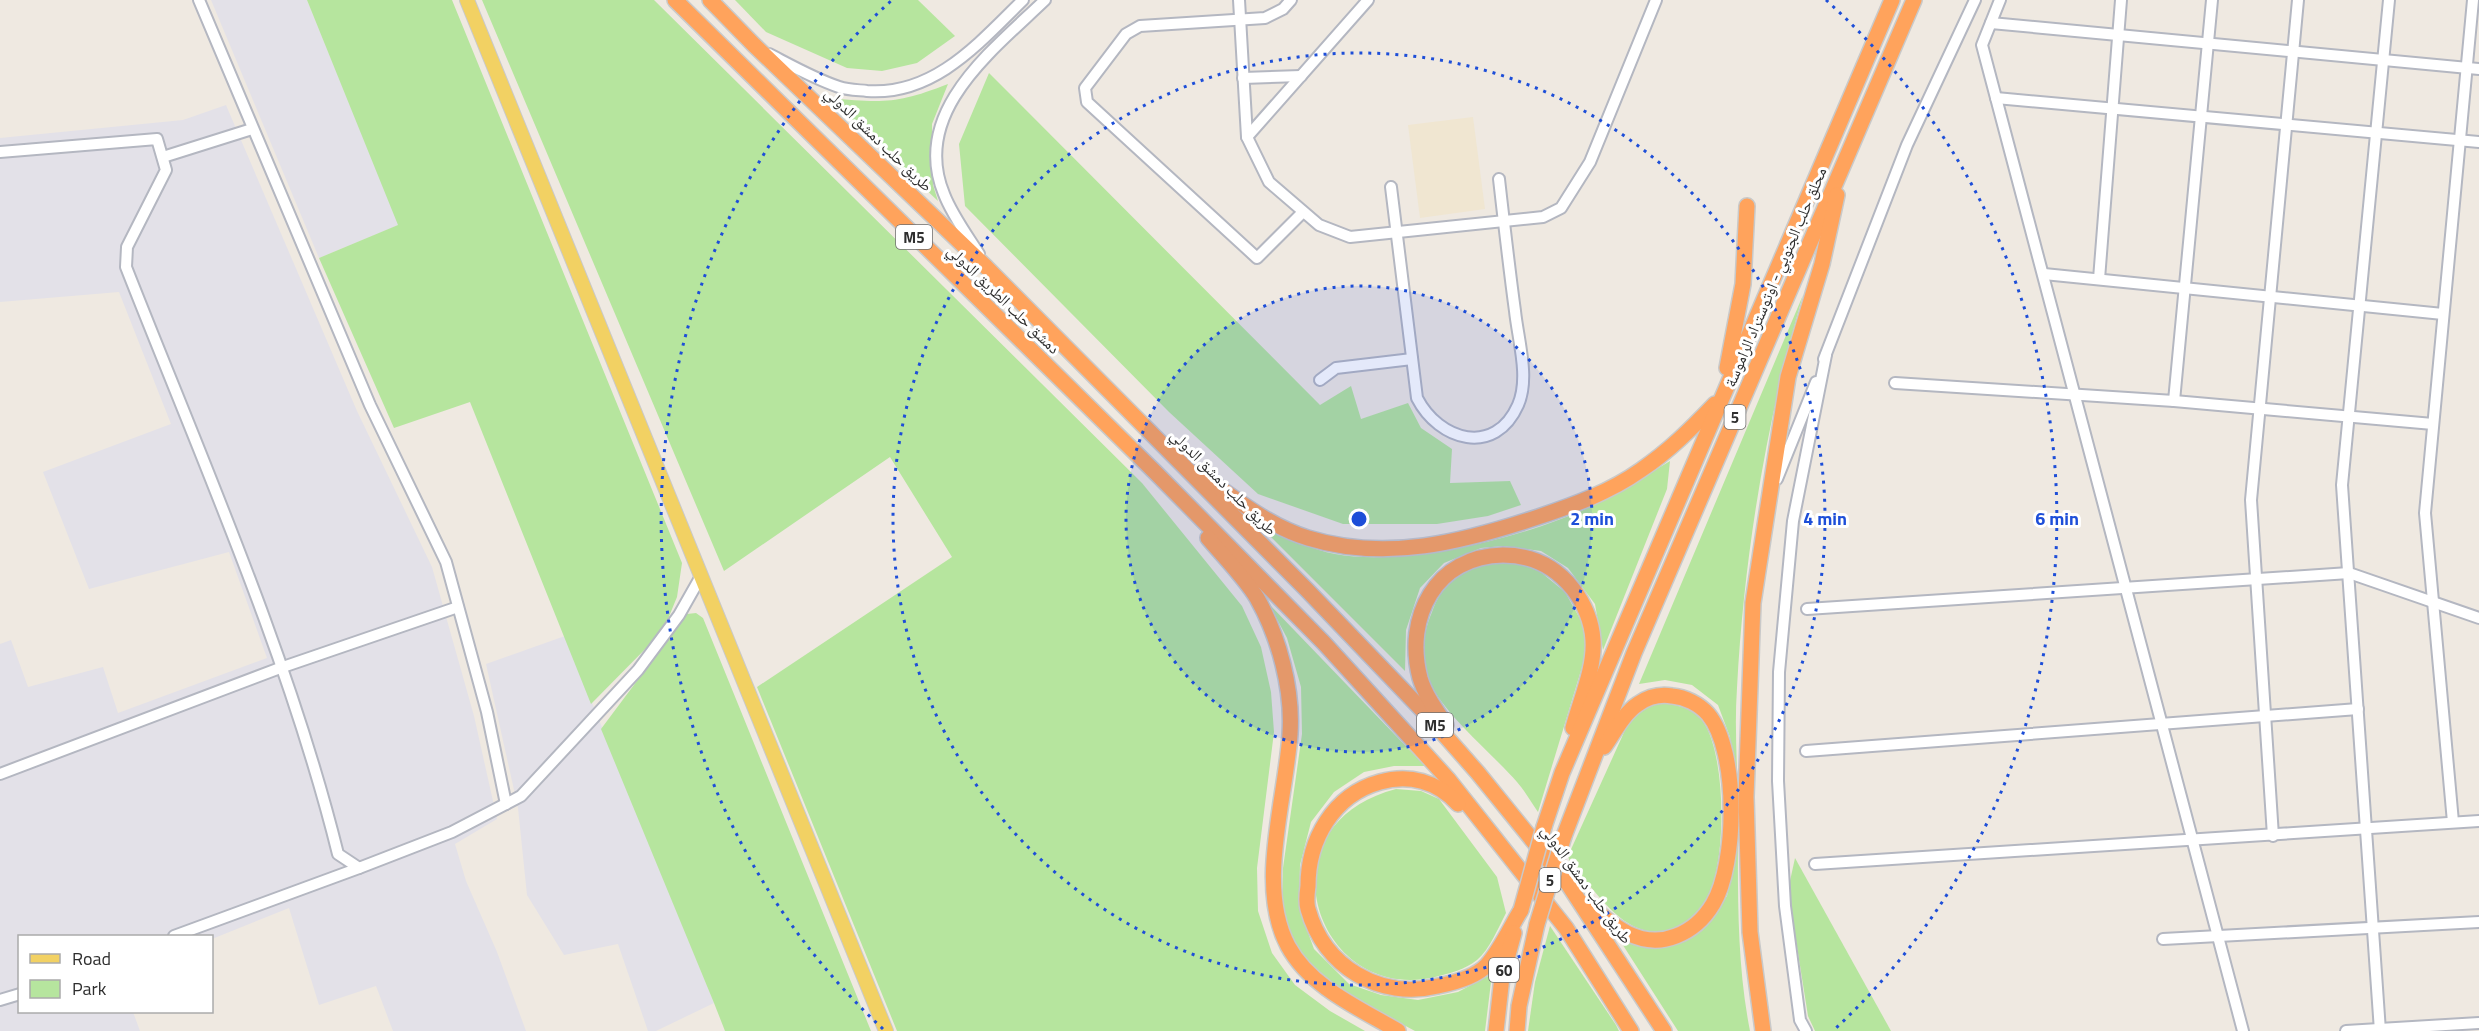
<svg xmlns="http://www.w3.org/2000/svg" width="2479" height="1031" font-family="'Titillium Web','Noto Naskh Arabic',sans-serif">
  <rect width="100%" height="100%" fill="#efe9e1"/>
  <g fill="#e3e1e8">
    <path d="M211 0H307L399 225 319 258Z"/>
    <path d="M226 105 357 411 432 567 474 716 497 819 455 844 466 881 497 952 526 1031H393L376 986 319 1005 289 908 212 939V936H20V1012H133L140 1031H0V644L11 640 28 687 103 667 118 713 267 658 229 552 89 589 43 472 171 424 119 292 0 302V138L183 120Z"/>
    <path d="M565 636 714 1003 656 1031H648L618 944 564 955 527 895 518 808 486 664Z"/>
  </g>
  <path fill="#f0e6d1" d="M1473 117 1485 209 1420 218 1408 125Z"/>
  <g fill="#b6e59e">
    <path d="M307 0H452L682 563 677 597 663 631 591 704 470 402 394 428 319 258 398 225Z"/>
    <path d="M482 0H654L1142 483 1242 606 1261 647 1271 692 1274 732 1257 868 1258 911 1272 953 1295 985 1330 1011 1365 1031H897L757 687 952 557 890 457 724 571Z"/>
    <path d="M735 0H918L955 36 917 63 882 71 847 68 766 32Z"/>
    <path d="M989 73 1320 405 1351 386 1361 419 1408 403 1421 428 1452 449 1450 483 1510 481 1521 505 1488 516 1437 524H1343L1258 494 1169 412 965 206 959 144Z"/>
    <path d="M948 84 932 124 933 185 938 201 829 98C883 103 897 104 948 84Z"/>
    <path d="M1803 295C1766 422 1744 556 1737 688 1734 730 1738 772 1738 814 1738 886 1736 960 1750 1031H1678L1619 939 1646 945 1701 929 1727 896 1735 855 1736 803 1730 737 1718 705 1692 685 1665 680 1639 684Z"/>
    <path d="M1670 461 1667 489 1603 650 1595 604 1568 568 1541 551 1503 546 1481 548 1444 563 1420 588 1406 630 1405 671 1252 518C1278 531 1306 549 1335 554 1409 568 1537 535 1604 500 1627 488 1648 474 1670 461Z"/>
    <path d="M1481 561 1517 563 1537 569 1565 592 1583 624 1586 654 1538 812C1531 802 1525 791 1517 782 1492 753 1438 710 1426 674 1420 653 1424 631 1432 612 1441 587 1457 572 1481 561Z"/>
    <path d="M1269 604 1425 766H1394L1364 772 1334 792 1311 822 1300 865 1299 908 1314 949 1349 984 1381 995 1418 1000 1458 992 1492 974 1485 1031H1415L1344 993 1311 968 1294 943 1282 906 1283 868 1302 734 1301 687 1287 638Z"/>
    <path d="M696 613 703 618 871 1031H725L714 1003 601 729 687 614Z"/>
    <path d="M1665 703C1680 706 1696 709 1704 723 1726 757 1727 860 1708 896 1701 910 1691 922 1677 928 1663 934 1647 933 1633 926 1608 913 1589 883 1570 862L1568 856 1626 728 1643 707Z"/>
    <path d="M1396 789 1421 791 1439 799 1497 877 1506 913C1498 928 1490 949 1477 960 1464 970 1451 973 1435 977 1315 1005 1257 825 1396 789Z"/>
    <path d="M1795 858 1891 1031H1815L1808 1016 1788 890Z"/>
    <path d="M1550 926 1616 1025 1619 1031H1528L1535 982Z"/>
  </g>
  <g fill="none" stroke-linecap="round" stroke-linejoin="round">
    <g stroke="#b4b7c1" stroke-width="14">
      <g id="minor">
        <path d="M199 0 370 405 446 562 487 712 506 804"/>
        <path d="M1239 0 1247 137 1269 182 1319 225 1350 237 1543 217 1561 208 1590 162 1656 0"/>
        <path d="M1291 0 1283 9 1265 18 1140 26 1126 34 1085 88 1087 102 1257 258 1303 212"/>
        <path d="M2000 0 1982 45 2243 1031"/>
        <path d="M1991 23 2479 69"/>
        <path d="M769 54C792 66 815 79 839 87 848 90 858 90 867 91 934 96 979 43 1023 0"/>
        <path d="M1243 78 1301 76"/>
        <path d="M1996 98 2479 142"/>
        <path d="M1247 137 1368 0"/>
        <path d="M0 152 157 139 166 170 127 247 126 267C201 458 289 656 338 854L359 868 452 832 521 796 638 670 679 615 700 578"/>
        <path d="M163 157 252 129"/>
        <path d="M1391 187 1417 398C1439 441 1495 457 1518 405 1530 378 1518 340 1515 311 1509 267 1504 223 1499 179"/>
        <path d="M979 254C967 235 952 215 944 194 910 112 993 50 1045 0"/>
        <path d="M2044 274 2443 314"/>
        <path d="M2099 279 2121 0"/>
        <path d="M1824 359 1907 145 1975 0"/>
        <path d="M1320 380 1336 368 1412 359"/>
        <path d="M1895 383 2174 401 2212 0"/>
        <path d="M2174 401 2433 424"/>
        <path d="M1777 479 1816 382"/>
        <path d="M1807 609 2349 573 2479 618"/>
        <path d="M1806 751 2358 709"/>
        <path d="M0 774 280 668 458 607"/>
        <path d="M2453 822 2425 513 2473 0"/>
        <path d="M2273 836 2251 500 2298 0"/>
        <path d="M1815 864 2479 821"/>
        <path d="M174 936 359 868"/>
        <path d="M2163 939 2479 922"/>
        <path d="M0 1000 20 994"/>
        <path d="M1806 1031 1800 1020 1785 906 1778 781 1779 672 1793 521 1826 355"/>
        <path d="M2346 1031 2479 1023"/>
        <path d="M2380 1031 2342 485 2389 0"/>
      </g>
    </g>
    <g stroke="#c9c9c9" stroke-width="16">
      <path id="major" d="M467 0 886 1031"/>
    </g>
    <g stroke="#c9c9c9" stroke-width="18">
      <g id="highway">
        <path d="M675 0 1155 472 1324 643 1448 779 1566 928 1631 1031"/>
        <path d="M710 0 754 45 986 267 1307 590 1427 715 1478 773 1568 884 1664 1031"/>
        <path d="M1727 368 1743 284 1747 206"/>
        <path d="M1199 473C1233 497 1268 526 1308 538 1386 562 1463 542 1538 517 1574 505 1610 492 1641 470 1669 451 1692 428 1715 404"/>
        <path d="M1208 538C1224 557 1244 577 1257 598 1279 637 1293 689 1290 734 1286 799 1256 886 1288 946 1310 987 1359 1008 1398 1031"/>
        <path d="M1446 725C1436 710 1425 695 1420 678 1404 617 1436 556 1503 555 1532 555 1555 566 1573 589 1584 603 1592 622 1593 640 1595 668 1580 701 1573 728"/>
        <path d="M1458 804C1437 781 1409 774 1380 782 1333 795 1308 840 1308 886 1307 893 1306 902 1308 909 1324 967 1380 1000 1438 986 1453 983 1476 977 1487 965 1501 949 1510 928 1521 910"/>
        <path d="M1544 827 1562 773 1892 0"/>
        <path d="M1564 836 1634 653 1914 0"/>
        <path d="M1588 903C1612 926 1641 950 1676 936 1692 930 1704 919 1713 904 1737 864 1739 751 1708 714 1699 704 1685 697 1672 696 1660 694 1648 697 1638 704 1623 714 1614 733 1604 747"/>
        <path d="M1496 1031 1502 977 1514 933"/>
        <path d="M1517 1031 1519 1006 1537 924"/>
        <path d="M1763 1031 1750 932 1746 797 1753 603 1788 377 1822 264 1837 195"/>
      </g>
    </g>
    <use href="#minor" stroke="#fff" stroke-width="10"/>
    <use href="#major" stroke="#f2d163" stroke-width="14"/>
    <use href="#highway" stroke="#ffa35c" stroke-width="15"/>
    <g stroke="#c9c9c9" stroke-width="18" stroke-linecap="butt">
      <g id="highway-bridge">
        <path d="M1521 910 1544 827"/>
        <path d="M1537 924 1564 836"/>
      </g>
    </g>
    <use href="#highway-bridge" stroke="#ffa35c" stroke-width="15"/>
  </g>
  <circle cx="1359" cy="519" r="233" fill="#1d4ed8" fill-opacity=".12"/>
  <g fill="none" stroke="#1d4ed8" stroke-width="3" stroke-dasharray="3 6">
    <circle cx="1359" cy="519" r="233"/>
    <circle cx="1359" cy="519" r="466"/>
    <path d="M883 1029A698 698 0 0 1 892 0M1826 0A698 698 0 0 1 1835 1029"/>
  </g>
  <g text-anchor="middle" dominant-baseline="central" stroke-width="6" stroke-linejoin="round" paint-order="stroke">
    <g fill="#fff" stroke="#6d6d6d" stroke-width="1.5">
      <rect x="896" y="225" width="36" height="24" rx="4.5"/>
      <rect x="1724.5" y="405" width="21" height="24" rx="4.5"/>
      <rect x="1417" y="713" width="36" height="24" rx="4.5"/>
      <rect x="1539.5" y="868" width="21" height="24" rx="4.5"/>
      <rect x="1489" y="958" width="30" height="24" rx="4.5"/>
    </g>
    <g font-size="15" font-weight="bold" fill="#2e2e2e">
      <text x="914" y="237">M5</text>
      <text x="1735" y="417">5</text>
      <text x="1435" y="725">M5</text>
      <text x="1550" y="880">5</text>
      <text x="1504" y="970">60</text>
    </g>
    <g font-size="16" fill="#2e2e2e" stroke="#fff">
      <text transform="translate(879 139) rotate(44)">طريق حلب دمشق الدولي</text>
      <text transform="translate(1775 277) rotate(-67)">محلق حلب الجنوبي - اوتوستراد الراموسة</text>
      <text transform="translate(1004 299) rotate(44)">دمشق حلب الطريق الدولي</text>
      <text transform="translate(1224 482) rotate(45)">طريق حلب دمشق الدولي</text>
      <text transform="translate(1587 884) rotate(54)">طريق حلب دمشق الدولي</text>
    </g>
  </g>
  <circle cx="1359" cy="519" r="9" fill="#1d4ed8" stroke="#fff" stroke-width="3"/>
  <g font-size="18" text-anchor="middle" font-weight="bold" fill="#1d4ed8" stroke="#fff" stroke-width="6" stroke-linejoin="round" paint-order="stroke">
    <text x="1592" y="525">2 min</text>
    <text x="1825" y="525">4 min</text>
    <text x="2057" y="525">6 min</text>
  </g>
  <rect x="18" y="935" width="195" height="78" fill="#ffffff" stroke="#ababab" stroke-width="1.5"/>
  <rect x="30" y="954" width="30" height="9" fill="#f2d163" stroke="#ababab" stroke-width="1.5"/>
  <text x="72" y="965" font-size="18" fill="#2e2e2e">Road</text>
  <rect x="30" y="980" width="30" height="18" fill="#b6e59e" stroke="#ababab" stroke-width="1.5"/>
  <text x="72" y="995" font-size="18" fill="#2e2e2e">Park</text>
</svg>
